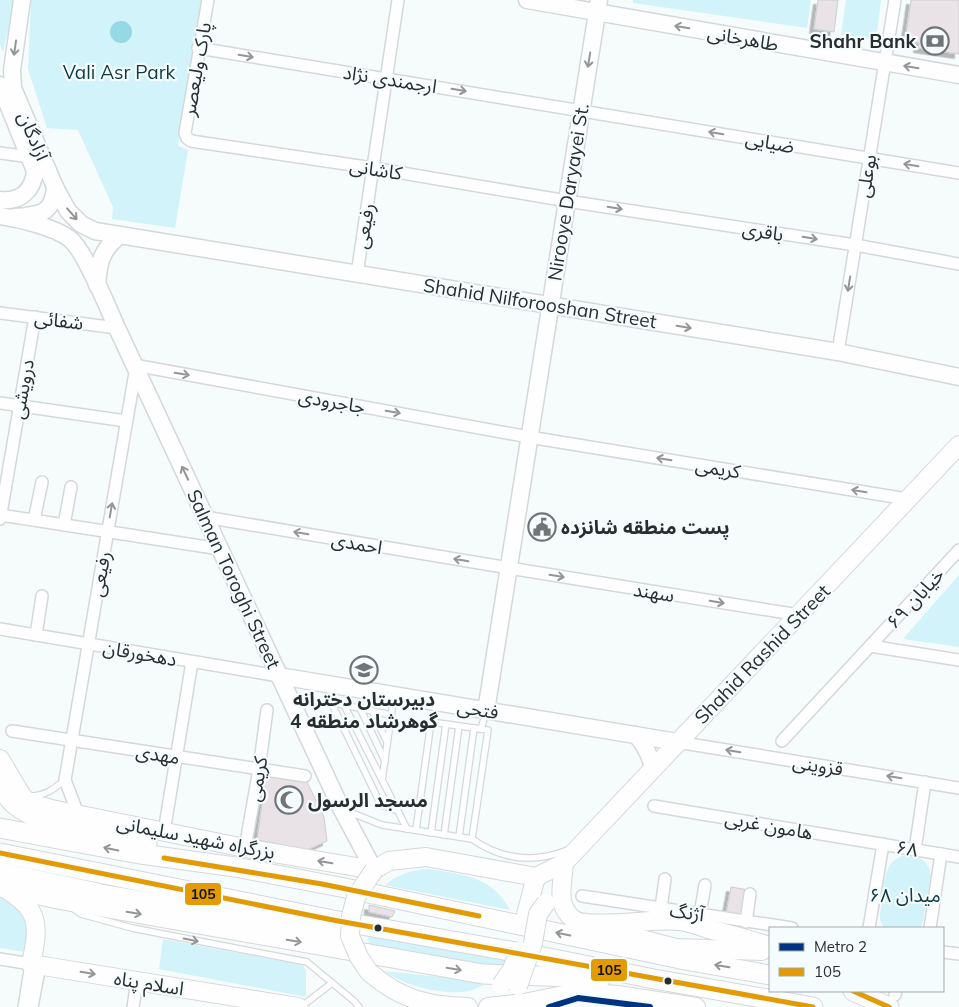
<svg xmlns="http://www.w3.org/2000/svg" width="959" height="1007" font-family="Mulish,'Noto Sans Arabic',sans-serif">
  <defs>
    <filter id="shadow"><feDropShadow dx="-4.5" dy="4.5" stdDeviation="0" flood-color="#0004"/></filter>
  </defs>
  <rect width="100%" height="100%" fill="#f6fbfc"/>
  <g fill="#d2f3f9">
    <path d="M0 0H15L3 52 0 44Z"/>
    <path d="M31 0H204L178 146 188 150 175 228 112 219 113 207 78 130 47 128 28 69Z"/>
    <path d="M633 0H811L807 28 633 3Z"/>
    <path d="M846 0H881L876 40 841 35Z"/>
    <path d="M959 575V647L903 639Z"/>
    <path d="M905 855C920 855 929 862 931 876L923 921 920 928H884L880 920V914C884 893 880 861 905 855Z"/>
    <path d="M427 869C462 874 492 876 510 910L385 885C398 875 410 870 427 869Z"/>
    <path d="M0 895 28 915 29 953 0 948Z"/>
    <path d="M367 934 509 956 502 968 369 944Z"/>
    <path d="M163 939 303 965 306 971V997L159 969Z"/>
    <path d="M384 971 489 982C480 987 470 992 460 992 438 994 401 984 384 971Z"/>
  </g>
  <circle fill="#95d9e4" cx="121" cy="32" r="11"/>
  <g fill="#e9e2e6" stroke="#cdcecf" filter="url(#shadow)">
    <path d="M818 0H838L834 32 814 29Z"/>
    <path d="M911 0H959V54L918 48 919 43 905 41Z"/>
    <path d="M266 776 307 782 324 817 327 841 307 850 257 840Z"/>
    <path d="M731 887 749 890 744 917 726 914Z"/>
    <path d="M369 905 395 911 392 917 369 912Z"/>
  </g>
  <g fill="none" stroke-linecap="round" stroke-linejoin="round">
    <g stroke="#d5d8da" stroke-width="8">
      <g id="service">
        <path d="M344 705 407 829"/>
        <path d="M360 708 385 761"/>
        <path d="M372 711 387 742"/>
        <path d="M391 715 331 702 381 805 398 811"/>
        <path d="M481 729 486 712"/>
        <path d="M382 780 394 696"/>
        <path d="M30 796C45 796 54 789 65 780"/>
        <path d="M347 811 382 825 472 839C502 860 535 863 568 850"/>
        <path d="M416 830 431 722 488 730 472 839"/>
        <path d="M431 833 446 724"/>
        <path d="M444 835 459 726"/>
        <path d="M459 837 474 728"/>
        <path d="M74 909 81 914 132 928 307 962 354 1001 359 1007"/>
        <path d="M301 1007 332 983"/>
      </g>
    </g>
    <g stroke="#d5d8da" stroke-width="14">
      <g id="minor">
        <path d="M208 0 185 133 187 138 191 141 373 168 567 201 855 245 959 264"/>
        <path d="M198 48 959 173"/>
        <path d="M0 153 30 157"/>
        <path d="M357 274 398 0"/>
        <path d="M0 313 117 328"/>
        <path d="M838 352 895 0"/>
        <path d="M134 365 529 437 907 499"/>
        <path d="M0 403 126 421"/>
        <path d="M0 515 220 549"/>
        <path d="M205 517 509 568 799 615"/>
        <path d="M0 519 35 317"/>
        <path d="M34 520 42 482"/>
        <path d="M64 525 71 487"/>
        <path d="M0 629 279 676"/>
        <path d="M36 635 42 596"/>
        <path d="M870 646 959 660"/>
        <path d="M12 731 305 776"/>
        <path d="M782 741 959 550"/>
        <path d="M677 742 959 788"/>
        <path d="M654 806 959 857"/>
        <path d="M78 814 65 780 136 367"/>
        <path d="M164 832 192 662"/>
        <path d="M245 848 259 769 267 710"/>
        <path d="M915 850 925 782"/>
        <path d="M582 896 792 928"/>
        <path d="M661 908 665 879"/>
        <path d="M700 914 705 885"/>
        <path d="M746 922 750 894"/>
        <path d="M869 928 883 844"/>
        <path d="M930 928 941 854"/>
        <path d="M943 952 959 954"/>
        <path d="M0 959 31 964 24 1007"/>
        <path d="M895 995 896 991"/>
        <path d="M32 1007 40 965"/>
        <path d="M133 1007 137 981"/>
      </g>
    </g>
    <g stroke="#d5d8da" stroke-width="19">
      <g id="secondary">
        <path d="M22 0 12 70 13 88 55 187 68 211 81 224 95 231 838 352 959 377"/>
        <path d="M527 0 959 75"/>
        <path d="M0 85 35 171C33 191 20 202 0 200"/>
        <path d="M0 216C19 219 55 227 70 239 85 251 108 308 117 328L341 808 374 870"/>
        <path d="M15 217C40 215 53 214 55 187"/>
        <path d="M97 285C99 261 101 251 120 235"/>
        <path d="M279 676 677 742"/>
        <path d="M486 711 599 0"/>
        <path d="M636 735C645 745 650 755 653 768"/>
      </g>
    </g>
    <g stroke="#d5d8da" stroke-width="20">
      <g id="primary">
        <path d="M0 759 22 796 29 803 51 809 245 848 374 870 389 861 426 857 536 877"/>
        <path d="M564 863C563 882 555 905 573 919 587 930 656 918 679 921 690 922 701 927 712 930 731 935 751 940 770 946"/>
        <path d="M536 877 564 863 959 445"/>
        <path d="M5 888C12 893 21 899 27 906 41 921 35 945 31 964L298 1007"/>
        <path d="M98 893 350 936"/>
        <path d="M526 914 536 877"/>
        <path d="M598 928 676 948 762 951"/>
        <path d="M369 972C400 999 427 1006 468 1007"/>
        <path d="M488 1007 524 1003 578 992 618 995 696 1007"/>
      </g>
    </g>
    <g stroke="#d5d8da" stroke-width="21">
      <g id="trunk">
        <path d="M0 780C6 800 15 807 33 816L147 843"/>
        <path d="M0 828 134 853 235 867 340 887 685 960 770 975"/>
        <path d="M0 853 333 920 544 957 654 979 813 1007"/>
        <path d="M0 872 98 893"/>
        <path d="M0 887 63 900 483 974 601 978"/>
        <path d="M853 991 889 1007"/>
      </g>
    </g>
    <use href="#service" stroke="#fefeff" stroke-width="5.5"/>
    <use href="#minor" stroke="#fefeff" stroke-width="11"/>
    <use href="#secondary" stroke="#fefeff" stroke-width="16"/>
    <use href="#primary" stroke="#fefeff" stroke-width="18"/>
    <use href="#trunk" stroke="#fefeff" stroke-width="19"/>
    <g stroke="#d5d8da" stroke-width="20" stroke-linecap="butt">
      <g id="primary-bridge">
        <path d="M369 972 359 957 350 936 351 916 356 897 374 870"/>
        <path d="M501 985 511 971 520 951"/>
        <path d="M518 986 533 943 538 914 546 903"/>
      </g>
    </g>
    <use href="#primary-bridge" stroke="#fefeff" stroke-width="18"/>
    <g stroke="#f4fcfe" stroke-width="9">
      <g id="bus-1">
        <path d="M0 853 333 920 813 1007"/>
        <path d="M164 858 322 884 479 916"/>
        <path d="M853 991 889 1007"/>
      </g>
    </g>
    <use href="#bus-1" stroke="#e29a05" stroke-width="5"/>
    <g stroke="#f4fcfe" stroke-width="10">
      <path id="metro-1" d="M549 1007 578 998 650 1007"/>
    </g>
    <use href="#metro-1" stroke="#003380" stroke-width="6"/>
  </g>
  <defs><path id="oneway-shaft" d="M-6 0H5M1.5-3L5.5 0L1.5 3" fill="none" stroke-width="1.6" stroke-linecap="round" stroke-linejoin="round" transform="scale(1.25)"/></defs>
  <g stroke="#949696">
    <use href="#oneway-shaft" transform="translate(682 27) rotate(-170)"/>
    <use href="#oneway-shaft" transform="translate(15 48) rotate(98)"/>
    <use href="#oneway-shaft" transform="translate(246 56) rotate(9)"/>
    <use href="#oneway-shaft" transform="translate(589 60) rotate(99)"/>
    <use href="#oneway-shaft" transform="translate(911 67) rotate(-171)"/>
    <use href="#oneway-shaft" transform="translate(459 90) rotate(9)"/>
    <use href="#oneway-shaft" transform="translate(716 133) rotate(-170)"/>
    <use href="#oneway-shaft" transform="translate(911 165) rotate(-171)"/>
    <use href="#oneway-shaft" transform="translate(615 208) rotate(9)"/>
    <use href="#oneway-shaft" transform="translate(72 214) rotate(49)"/>
    <use href="#oneway-shaft" transform="translate(810 238) rotate(9)"/>
    <use href="#oneway-shaft" transform="translate(849 284) rotate(99)"/>
    <use href="#oneway-shaft" transform="translate(684 327) rotate(9)"/>
    <use href="#oneway-shaft" transform="translate(182 374) rotate(10)"/>
    <use href="#oneway-shaft" transform="translate(393 412) rotate(10)"/>
    <use href="#oneway-shaft" transform="translate(664 459) rotate(-171)"/>
    <use href="#oneway-shaft" transform="translate(185 473) rotate(-115)"/>
    <use href="#oneway-shaft" transform="translate(859 491) rotate(-171)"/>
    <use href="#oneway-shaft" transform="translate(111 510) rotate(-80)"/>
    <use href="#oneway-shaft" transform="translate(301 533) rotate(-170)"/>
    <use href="#oneway-shaft" transform="translate(461 560) rotate(-170)"/>
    <use href="#oneway-shaft" transform="translate(557 576) rotate(9)"/>
    <use href="#oneway-shaft" transform="translate(717 602) rotate(9)"/>
    <use href="#oneway-shaft" transform="translate(733 751) rotate(-171)"/>
    <use href="#oneway-shaft" transform="translate(894 777) rotate(-171)"/>
    <use href="#oneway-shaft" transform="translate(111 849) rotate(-169)"/>
    <use href="#oneway-shaft" transform="translate(325 862) rotate(-170)"/>
    <use href="#oneway-shaft" transform="translate(134 913) rotate(10)"/>
    <use href="#oneway-shaft" transform="translate(563 934) rotate(-168)"/>
    <use href="#oneway-shaft" transform="translate(191 940) rotate(11)"/>
    <use href="#oneway-shaft" transform="translate(294 941) rotate(10)"/>
    <use href="#oneway-shaft" transform="translate(722 966) rotate(-170)"/>
    <use href="#oneway-shaft" transform="translate(454 969) rotate(10)"/>
    <use href="#oneway-shaft" transform="translate(88 973) rotate(9)"/>
  </g>
  <defs>
    <g id="bank-ring" transform="scale(1.4375)"><circle r="9.5" fill="#f4fcfe" stroke="#717576" stroke-width="1.5"/><path d="M-6-4H6V4H-6ZM0-2.3a2.3 2.3 0 1 0 0 4.6a2.3 2.3 0 1 0 0-4.6Z" fill="#717576"/></g>
    <g id="civic-ring" transform="scale(1.4375)"><circle r="9.5" fill="#f4fcfe" stroke="#717576" stroke-width="1.5"/><path d="M-.6-6.5H3V-4.5H.6V-3L4-1V1h2V6H-6V1h2V-1L-.6-3ZM-1.2 2.5V6h2.4V2.5Z" fill="#717576"/></g>
    <g id="school-ring" transform="scale(1.4375)"><circle r="9.5" fill="#f4fcfe" stroke="#717576" stroke-width="1.5"/><path d="M0-5L7-2L0 1L-7-2ZM-4 1L0 2.5L4 1V4Q0 6-4 4Z" fill="#717576"/></g>
    <g id="mosque-ring" transform="scale(1.4375)"><circle r="9.5" fill="#f4fcfe" stroke="#717576" stroke-width="1.5"/><path d="M3.5-4.9A6 6 0 1 0 3.5 4.9A5 5 0 1 1 3.5-4.9Z" fill="#717576"/></g>
  </defs>
  <g fill-rule="evenodd">
    <use href="#bank-ring" x="935" y="41"/>
    <use href="#civic-ring" x="542" y="527"/>
    <use href="#school-ring" x="364" y="670"/>
    <use href="#mosque-ring" x="289" y="800"/>
  </g>
  <g fill="#2a2d2e" stroke="#f4fcfe" stroke-width="2">
    <circle cx="378" cy="928" r="4.5"/>
    <circle cx="668" cy="981" r="4.5"/>
  </g>
  <g text-anchor="middle" dominant-baseline="central" stroke-width="4.5" stroke-linejoin="round" paint-order="stroke">
    <g font-size="19" fill="#2a2d2e" stroke="#f4fcfe">
      <text transform="translate(743 38) rotate(10)">طاهرخانی</text>
      <text transform="translate(196 69) rotate(-80)">پارک ولیعصر</text>
      <text transform="translate(390 79) rotate(9)">ارجمندی نژاد</text>
      <text transform="translate(34 136) rotate(67)">آزادگان</text>
      <text transform="translate(770 142) rotate(10)">ضیایی</text>
      <text transform="translate(376 169) rotate(9)">کاشانی</text>
      <text transform="translate(866 176) rotate(-81)">بوعلی</text>
      <text transform="translate(568 192) rotate(-81)">Nirooye Daryayei St.</text>
      <text transform="translate(364 226) rotate(-81)">رفیعی</text>
      <text transform="translate(763 231) rotate(9)">باقری</text>
      <text transform="translate(540 303) rotate(9)">Shahid Nilforooshan Street</text>
      <text transform="translate(59 320) rotate(7)">شفائی</text>
      <text transform="translate(22 389) rotate(-80)">درویشی</text>
      <text transform="translate(332 401) rotate(10)">جاجرودی</text>
      <text transform="translate(718 468) rotate(9)">کریمی</text>
      <text transform="translate(357 543) rotate(10)">احمدی</text>
      <text transform="translate(100 574) rotate(-80)">رفیعی</text>
      <text transform="translate(234 579) rotate(65)">Salman Toroghi Street</text>
      <text transform="translate(654 592) rotate(9)">سهند</text>
      <text transform="translate(915 598) rotate(-47)">خیابان ۶۹</text>
      <text transform="translate(140 653) rotate(10)">دهخورقان</text>
      <text transform="translate(762 654) rotate(-46)">Shahid Rashid Street</text>
      <text transform="translate(478 709) rotate(9)">فتحی</text>
      <text transform="translate(158 754) rotate(9)">مهدی</text>
      <text transform="translate(818 765) rotate(9)">قزوینی</text>
      <text transform="translate(257 779) rotate(-81)">کریمی</text>
      <text transform="translate(769 825) rotate(10)">هامون غربی</text>
      <text transform="translate(196 837) rotate(11)">بزرگراه شهید سلیمانی</text>
      <text transform="translate(907 848) rotate(9)">۶۸</text>
      <text transform="translate(687 912) rotate(8)">آژنگ</text>
      <text transform="translate(149 983) rotate(9)">اسلام پناه</text>
    </g>
    <g font-size="19" font-weight="bold" fill="#2a2d2e" stroke="#f4fcfe" text-anchor="start">
      <text x="916" y="41" text-anchor="end">Shahr Bank</text>
      <text x="561" y="527">پست منطقه شانزده</text>
      <text x="364" y="699" text-anchor="middle">دبیرستان دخترانه<tspan x="364" dy="22">گوهرشاد منطقه 4</tspan></text>
      <text x="308" y="800">مسجد الرسول</text>
    </g>
    <g font-size="19" fill="#0d3a41" stroke="#f4fcfe">
      <text x="119" y="72">Vali Asr Park</text>
      <text x="905" y="895">میدان ۶۸</text>
    </g>
  </g>
  <g stroke="#f4fcfe" stroke-width="2">
    <rect x="184" y="882" width="38" height="24" rx="5" fill="#e29a05"/>
    <rect x="590" y="958" width="38" height="24" rx="5" fill="#e29a05"/>
  </g>
  <g font-size="14" text-anchor="middle" font-weight="bold" fill="#111">
    <text x="203" y="899">105</text>
    <text x="609" y="975">105</text>
  </g>
  <rect x="769" y="927" width="175" height="65" fill="#f4fcfe" stroke="#a3a9ab"/>
  <rect x="779" y="943" width="25" height="8" fill="#003380" stroke="#a3a9ab"/>
  <text x="814" y="952" font-size="15" fill="#2a2d2e">Metro 2</text>
  <rect x="779" y="968" width="25" height="8" fill="#e29a05" stroke="#a3a9ab"/>
  <text x="814" y="977" font-size="15" fill="#2a2d2e">105</text>
</svg>
